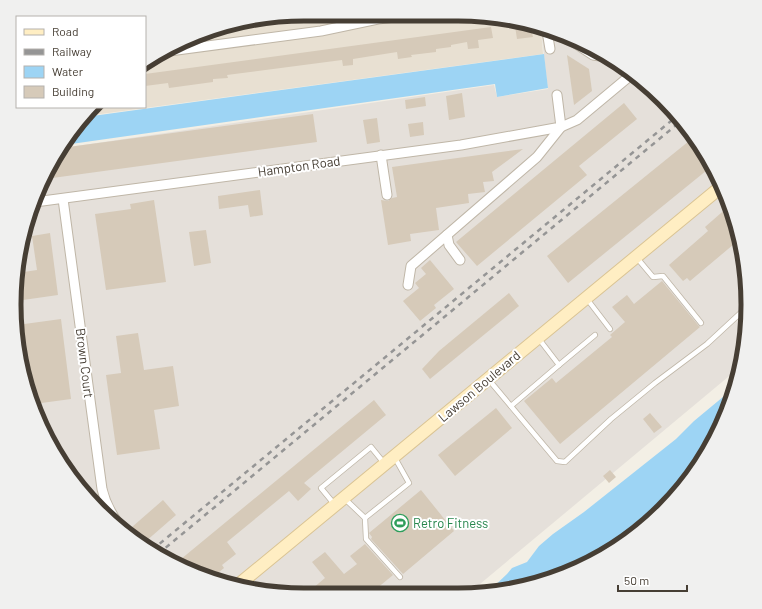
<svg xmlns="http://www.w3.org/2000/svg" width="762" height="609" font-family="Barlow,sans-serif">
  <rect width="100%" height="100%" fill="#f3efe5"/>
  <path fill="#e8e0d2" d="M305 14 477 15 541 30 543 54 86 116 93 107H145V64L159 53 230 24Z"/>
  <path fill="#e5e0da" d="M541 30 568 36 649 86 688 127 718 176 738 229 747 285 746 342 740 367 468 594H286L230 585 176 565 127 535 86 496 44 433 20 361 15 286 24 229 53 159 62 148 494 85 497 97 548 89Z"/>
  <g fill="#9dd4f4">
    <path d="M544 54 548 88 497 97 495 84 64 145 85 117Z"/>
    <path d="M735 387 733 398 709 450 676 496 635 535 586 565 532 585 487 593 507 574 512 568 527 562 539 546 553 534 584 512 676 439 694 421Z"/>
  </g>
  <g fill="#d6cab9">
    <path d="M523 25 524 26 525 30 531 29 533 37 517 39 515 26Z"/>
    <path d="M491 27 493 38 478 40 479 48 468 49 467 42 451 45V47L436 49V52L411 55 412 57 398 59 397 52 353 59V65L343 66 342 60 227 75 228 78 213 79V82L169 88 168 83 145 86V74Z"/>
    <path d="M567 55 589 69 592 91 574 105Z"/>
    <path d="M462 93 465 117 449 120 446 96Z"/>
    <path d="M425 97 426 106 406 109 405 100Z"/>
    <path d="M624 103 637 119 579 166 587 175 477 266 456 242Z"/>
    <path d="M313 114 317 142 45 179 53 159 61 148Z"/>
    <path d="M377 118 380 142 367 144 363 120Z"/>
    <path d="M423 122 424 135 410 137 408 124Z"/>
    <path d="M694 137 712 166 568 283 547 256Z"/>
    <path d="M523 149 492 172 494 181 483 182 485 192 468 194 469 203 436 208 439 230 410 234 411 241 388 245 381 200 388 201 392 198 397 197 392 167Z"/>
    <path d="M260 190 263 215 250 217 248 205 219 209 218 196Z"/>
    <path d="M154 200 166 282 106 290 95 214 131 209 130 204Z"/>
    <path d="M729 206 738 229 740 239 690 281 687 278 683 281 669 265 708 231 705 227Z"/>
    <path d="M206 230 211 263 194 266 189 232Z"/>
    <path d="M50 233 58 295 16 301 15 286 17 273 37 270 32 236Z"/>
    <path d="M430 260 454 289 434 305 436 308 420 321 403 301 419 288 415 283 426 274 421 268Z"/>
    <path d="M662 281 698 325 700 327 560 444 524 401 552 378 556 383 612 337 610 335 625 322 612 307 627 295 634 304Z"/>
    <path d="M509 293 519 306 430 379 422 369 439 351Z"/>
    <path d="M61 319 71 399 34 404 20 361 17 325Z"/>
    <path d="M138 333 144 370 173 366 179 406 154 410 160 449 117 455 106 375 121 373 116 336Z"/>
    <path d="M374 400 386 415 304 483 311 489 298 501 289 491 227 542 236 554 222 565 224 568 212 578 175 564Z"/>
    <path d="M496 408 512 428 455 476 438 455Z"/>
    <path d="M650 413 662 427 654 433 643 419Z"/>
    <path d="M610 470 616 477 609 483 603 476Z"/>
    <path d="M421 490 454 531 403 574 371 539 372 537 369 533Z"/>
    <path d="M163 500 176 515 145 542 132 527Z"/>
    <path d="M365 544 393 575 370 594H306L325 578 312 562 325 552 344 574 357 564 350 556Z"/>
  </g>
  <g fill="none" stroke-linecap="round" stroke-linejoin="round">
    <g stroke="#bfb6a7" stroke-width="6">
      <g id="service">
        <path d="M637 258 653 277 663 276 701 323"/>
        <path d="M587 299 610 329"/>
        <path d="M539 339 559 365 595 335"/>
        <path d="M489 380 557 461 565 462 611 419 655 383 707 344 747 307"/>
        <path d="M511 406 559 365"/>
        <path d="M344 498 365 518 409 483 395 458"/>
        <path d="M335 505 321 488 371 447 384 463"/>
        <path d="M365 518 366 539 400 577"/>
      </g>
    </g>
    <g stroke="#bfb6a7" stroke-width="11">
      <g id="minor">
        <path d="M547 31 550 49"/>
        <path d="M561 34 593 55 600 56"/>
        <path d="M162 52 321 31 378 19 420 14"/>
        <path d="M381 155 387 195"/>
        <path d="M63 199 102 489C105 502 110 512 118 523"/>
        <path d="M35 202 461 145 561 127 557 95"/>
        <path d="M447 235 449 245 460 260"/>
        <path d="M408 285 411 266 537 157 561 127 577 120 631 75"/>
      </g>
    </g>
    <g stroke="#dac494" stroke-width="14">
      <path id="secondary" d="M237 586 722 186"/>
    </g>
    <use href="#service" stroke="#fff" stroke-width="4.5"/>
    <use href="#minor" stroke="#fff" stroke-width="9"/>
    <use href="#secondary" stroke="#ffeec3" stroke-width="12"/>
    <g stroke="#959595" stroke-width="2.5" stroke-dasharray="5 5" stroke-linecap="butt">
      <path d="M152 550 677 116"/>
      <path d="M158 554 681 121"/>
    </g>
  </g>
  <defs>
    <g id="stadium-ring" transform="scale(0.9)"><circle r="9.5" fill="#fff" stroke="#2e9e5b" stroke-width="1.5"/><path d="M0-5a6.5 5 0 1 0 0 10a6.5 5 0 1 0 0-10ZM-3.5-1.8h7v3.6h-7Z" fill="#2e9e5b"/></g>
  </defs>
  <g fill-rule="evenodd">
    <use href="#stadium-ring" x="400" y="523"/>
  </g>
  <g text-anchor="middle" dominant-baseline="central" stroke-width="4" stroke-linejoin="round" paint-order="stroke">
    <g font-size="13" fill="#463e34" stroke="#fff">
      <text transform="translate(299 166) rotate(-8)">Hampton Road</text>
      <text transform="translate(85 363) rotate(83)">Brown Court</text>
      <text transform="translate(479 386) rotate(-40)">Lawson Boulevard</text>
    </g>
    <g font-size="13" fill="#27864d" stroke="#fff" text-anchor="start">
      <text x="413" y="523">Retro Fitness</text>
    </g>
  </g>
  <path d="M0 0H762V609H0ZM304 21H458A283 283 0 0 1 741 304V305A283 283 0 0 1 458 588H304A283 283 0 0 1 21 305V304A283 283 0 0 1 304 21Z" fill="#f0f0ef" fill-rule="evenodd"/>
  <path fill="none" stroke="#463e34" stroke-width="5" d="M304 21H458A283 283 0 0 1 741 304V305A283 283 0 0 1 458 588H304A283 283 0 0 1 21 305V304A283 283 0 0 1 304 21Z"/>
  <rect x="16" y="16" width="130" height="92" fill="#ffffff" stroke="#b5b2ae"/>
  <rect x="24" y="29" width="20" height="6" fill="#ffeec3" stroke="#b5b2ae"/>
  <text x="52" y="36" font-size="12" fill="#463e34">Road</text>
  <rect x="24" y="49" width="20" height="6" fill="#959595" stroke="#b5b2ae"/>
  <text x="52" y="56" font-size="12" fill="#463e34">Railway</text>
  <rect x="24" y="66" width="20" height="12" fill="#9dd4f4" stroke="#b5b2ae"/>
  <text x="52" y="76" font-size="12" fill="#463e34">Water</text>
  <rect x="24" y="86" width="20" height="12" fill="#d6cab9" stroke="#b5b2ae"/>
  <text x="52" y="96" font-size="12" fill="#463e34">Building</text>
  <path d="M618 585v6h69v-6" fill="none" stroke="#463e34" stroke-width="2"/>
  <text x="624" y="585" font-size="12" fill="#463e34" stroke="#ffffff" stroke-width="3" paint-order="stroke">50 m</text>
</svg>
